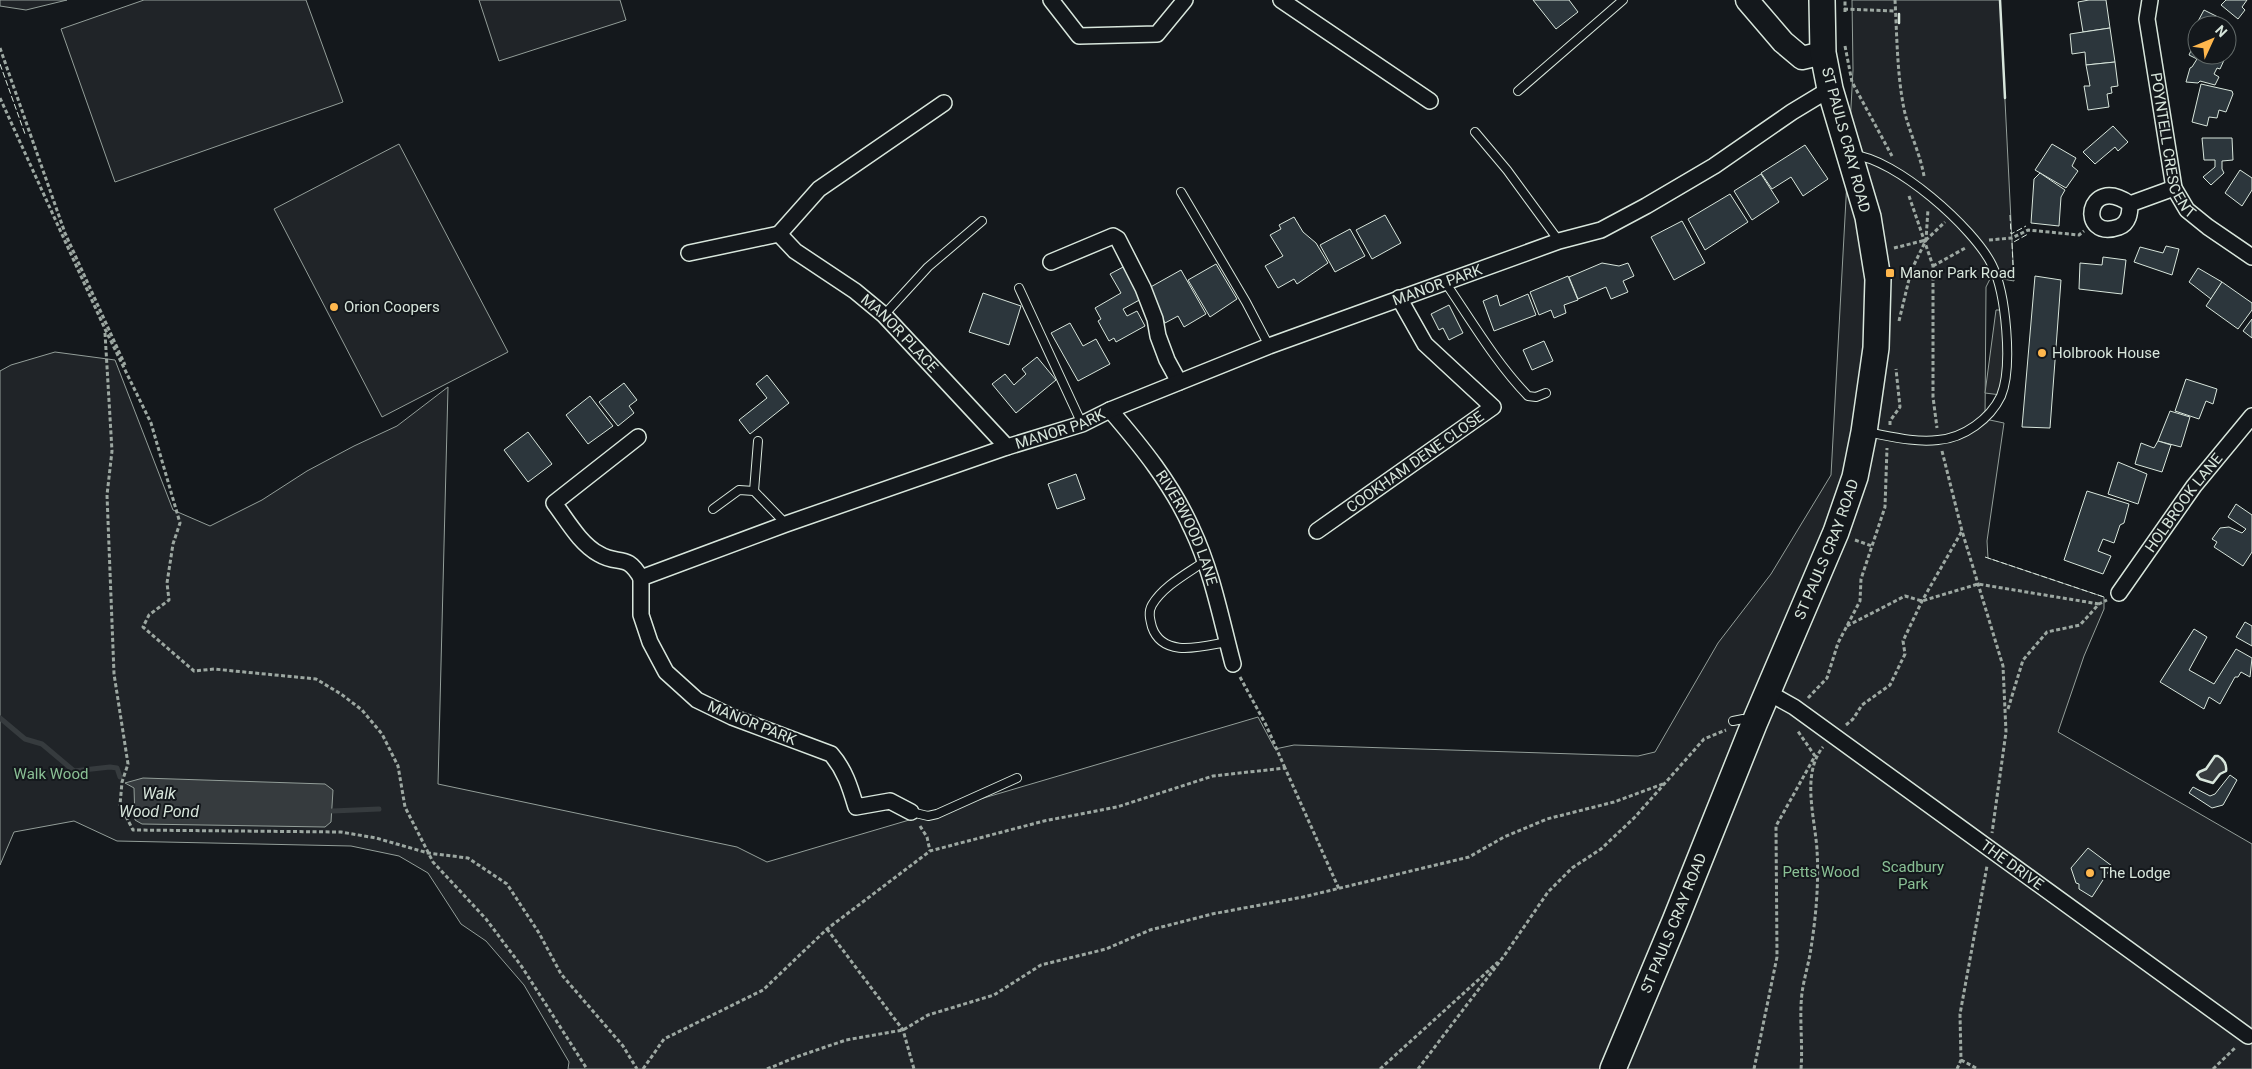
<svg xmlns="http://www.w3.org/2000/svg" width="2252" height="1069" font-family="Roboto,sans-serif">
  <rect width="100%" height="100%" fill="#14181c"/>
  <g fill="#202428" stroke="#939e99">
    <path d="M0 0H67L26 10 0 6Z"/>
    <path d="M144 0H306L343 102 115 182 61 29Z"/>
    <path d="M479 0H620L626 20 499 61Z"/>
    <path d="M1852 0H2000L2014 281 1991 277 1986 287 1985 419 2004 423 1987 541 1988 558 2104 597V609L2084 656 2058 732 2252 844V1069H568L569 1062 524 985 486 941 461 924 428 873 399 856 351 846 117 841 74 821 14 832 0 865V371L11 365 55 352 115 360 173 510 210 526 262 500 307 471 354 446 397 426 448 387 438 784 737 847 767 862 1258 717 1275 749 1294 745 1638 756 1655 752 1718 643 1771 574 1831 475 1853 70Z"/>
    <path d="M399 144 508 352 382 417 274 209Z"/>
  </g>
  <path fill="#24282b" stroke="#939e99" d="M1996 310H2005L2007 362 2001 395 1985 393Z"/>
  <g fill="#363b3e" stroke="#939e99">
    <path d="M2215 756H2218C2224 759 2227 765 2226 771L2220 774 2213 783 2200 779 2197 775 2199 772 2206 769Z"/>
    <path d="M143 778 325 784 333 790 331 822 325 827 142 824 135 820 134 788 125 783Z"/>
  </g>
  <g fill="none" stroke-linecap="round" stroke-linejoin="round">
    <g stroke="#363b3e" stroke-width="5">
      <path d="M0 718 25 739 42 744 74 771 110 767 117 768 120 777"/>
      <path d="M332 811 379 809"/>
    </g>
  </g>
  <g fill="#2c363c" stroke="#d8e6dc">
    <path d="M1533 0H1569L1578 12 1556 29Z"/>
    <path d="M2089 0H2106L2110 28 2083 32 2078 2Z"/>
    <path d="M2226 0H2247L2242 7 2245 10 2238 19 2221 5Z"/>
    <path d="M2204 10 2220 18 2217 25H2197V41L2189 38Z"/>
    <path d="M2110 28 2115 62 2086 65 2085 52 2072 54 2070 34Z"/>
    <path d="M2194 44 2197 45V55H2219L2225 58 2220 69 2217 68 2214 74 2219 77 2215 85 2200 81 2198 83 2186 82 2190 68 2192 67 2197 59 2189 55Z"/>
    <path d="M2115 62 2118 86 2111 87 2112 93 2107 94 2109 107 2088 110 2084 86H2090L2086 65Z"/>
    <path d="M2201 84 2232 91 2233 94 2226 112 2219 110 2217 118 2209 117 2207 126 2192 122Z"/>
    <path d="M2113 126 2128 142 2118 151 2115 147 2095 164 2083 152Z"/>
    <path d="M2202 138H2232L2233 160 2222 161V169L2224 173 2211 185 2203 177 2215 167V160H2204Z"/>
    <path d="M2052 144 2076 158 2072 166 2078 171 2066 188 2035 170Z"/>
    <path d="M1805 145 1828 179 1803 196 1791 177 1772 189 1761 173Z"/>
    <path d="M2240 170 2252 178V190L2242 206 2225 193Z"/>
    <path d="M2040 173 2065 190 2061 197 2059 226 2031 223 2034 179Z"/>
    <path d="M1761 174 1779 202 1752 220 1734 191Z"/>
    <path d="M1730 194 1748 222 1705 250 1688 219Z"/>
    <path d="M1385 215 1401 243 1372 259 1356 230Z"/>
    <path d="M1294 217 1303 232 1316 243 1328 263 1297 284 1294 279 1278 288 1265 266 1283 256 1270 235 1281 229 1279 225Z"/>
    <path d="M1682 221 1705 263 1674 280 1651 237Z"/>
    <path d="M1350 229 1365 256 1335 272 1320 245Z"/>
    <path d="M2166 246 2179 249 2172 275 2134 262 2140 247 2163 253Z"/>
    <path d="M2103 257 2126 260 2122 294 2079 289 2080 263 2102 265Z"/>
    <path d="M1602 263 1619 266 1628 263 1634 276 1623 281 1628 292 1611 299 1606 287 1578 299 1569 277Z"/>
    <path d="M1216 264 1237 299 1210 317 1188 280Z"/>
    <path d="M1125 266 1143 298 1123 309 1127 316 1137 311 1145 326 1116 342 1114 338 1109 341 1098 321 1101 319 1095 308 1121 293 1110 274Z"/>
    <path d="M2198 268 2222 282 2211 299 2189 282Z"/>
    <path d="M1181 270 1206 314 1184 327 1178 316 1165 323 1147 289Z"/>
    <path d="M1568 276 1578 300 1564 305 1566 313 1554 318 1551 310 1539 315 1530 292Z"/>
    <path d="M2035 276 2061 280 2050 428 2022 427Z"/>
    <path d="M2222 282 2252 303V310L2238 329 2206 306Z"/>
    <path d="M983 293 1021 306 1009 345 969 332Z"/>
    <path d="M1528 294 1536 315 1494 331 1483 301 1497 295 1500 306Z"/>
    <path d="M1449 305 1463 333 1449 340 1443 328 1439 330 1431 314Z"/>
    <path d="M2252 319V338L2243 331Z"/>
    <path d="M1070 323 1083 346 1096 339 1110 364 1078 381 1051 333Z"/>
    <path d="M1544 341 1553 361 1532 370 1523 350Z"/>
    <path d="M1037 357 1056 380 1016 413 992 384 1005 374 1014 385 1026 374 1022 369Z"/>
    <path d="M767 375 789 403 750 434 739 420 767 398 756 384Z"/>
    <path d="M2186 379 2217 389 2213 404 2206 401 2199 419 2175 411Z"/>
    <path d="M624 383 637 400 629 406 634 413 618 426 599 402Z"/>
    <path d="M590 396 613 426 588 444 566 415Z"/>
    <path d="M2170 411 2190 417 2181 447 2158 441Z"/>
    <path d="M528 432 552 464 528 482 504 450Z"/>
    <path d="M2158 441 2171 445 2162 472 2135 464 2141 443 2154 448Z"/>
    <path d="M2118 462 2147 474 2138 504 2108 494Z"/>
    <path d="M1076 474 1085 499 1057 509 1048 484Z"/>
    <path d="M2087 491 2129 504 2124 523 2120 525 2114 543 2103 539 2098 551 2111 556 2103 574 2064 560Z"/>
    <path d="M2236 504 2252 515V552L2243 566 2214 547 2217 542 2212 539 2220 528 2229 527 2242 533 2246 529 2228 517Z"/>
    <path d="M2245 622 2252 626V646L2236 637Z"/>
    <path d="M2194 629 2207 637 2189 670 2214 684 2236 649 2252 658 2250 677 2241 672 2238 677H2235L2220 704 2209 697 2204 709 2160 682Z"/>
    <path d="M2230 775 2237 780 2223 805 2212 808 2189 793 2193 787 2210 796 2215 794Z"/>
    <path d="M2088 848 2112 866 2092 897 2079 889V884L2076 883 2071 868Z"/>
  </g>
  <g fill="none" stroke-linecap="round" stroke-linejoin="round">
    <g stroke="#d8e6dc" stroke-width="10">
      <g id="service">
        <path d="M1518 91 1623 0"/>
        <path d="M1475 132 1507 170 1559 241"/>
        <path d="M1853 155C1895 158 1974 228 1992 265 2006 293 2013 367 2001 396 1990 419 1964 438 1938 440 1915 443 1889 436 1866 432"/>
        <path d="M1181 192 1246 302 1269 346"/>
        <path d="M1445 282C1471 320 1496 363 1528 396L1536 397 1546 393"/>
        <path d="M1019 288 1082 424"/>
        <path d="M884 315 928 267 982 221"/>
        <path d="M754 491 758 441"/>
        <path d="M713 509 739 490 754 491 786 524"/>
        <path d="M1205 561C1188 573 1163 586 1152 605 1148 612 1150 619 1152 627 1163 659 1203 646 1227 642"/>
        <path d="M1733 721 1743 719 1750 723"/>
        <path d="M911 812 928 816 937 814 1017 778"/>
      </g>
    </g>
    <g stroke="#d8e6dc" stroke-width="18">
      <g id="minor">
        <path d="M1051 0 1079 36 1157 34 1185 0"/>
        <path d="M1281 0 1430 101"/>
        <path id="s1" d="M2150 0 2147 19 2174 188 2187 210 2208 227 2252 257"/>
        <path d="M2130 204C2130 213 2129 223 2119 227 2077 242 2086 173 2130 204L2174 188"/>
        <path d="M779 234 819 189 944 103"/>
        <path id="s2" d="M689 253 779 234 795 251 855 291 884 315 1007 447"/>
        <path d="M1051 262 1113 236 1118 239 1143 288 1155 319 1158 336 1167 360 1179 382"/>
        <path id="s3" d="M1110 410C1141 446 1172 484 1192 529 1212 571 1221 619 1233 664"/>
        <path d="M638 437 554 503C567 520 580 544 599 554 619 566 626 552 641 578"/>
        <path id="s4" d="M1317 531 1493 407 1425 344 1399 298"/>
        <path id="s5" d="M2119 593 2194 486 2252 416"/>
        <path id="s6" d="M1769 693 1794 707 2248 1036"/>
        <path id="s7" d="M911 812 890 801 856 807C850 787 845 770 831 754L732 717 697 700 666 672 650 642 641 615V578L786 524 1007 447 1082 424 1110 410 1269 346 1559 241 1601 230 1646 206 1714 166 1792 112 1830 89"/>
      </g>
    </g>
    <g stroke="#d8e6dc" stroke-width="25">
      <path id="secondary" d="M1747 0 1783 42 1802 58 1823 53"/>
    </g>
    <g stroke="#d8e6dc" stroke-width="28">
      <g id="primary">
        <path id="s8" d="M1613 1069 1675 921 1754 724 1836 532 1855 477 1864 432 1876 348 1878 279 1868 217 1830 89 1823 53 1822 0"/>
      </g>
    </g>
    <g stroke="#9da8a2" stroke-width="3" stroke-dasharray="4 2.5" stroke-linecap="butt">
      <path d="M1895 0C1897 36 1897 74 1904 109 1909 132 1920 153 1924 176"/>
      <path d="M1844 9 1895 11"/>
      <path d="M1845 12V0"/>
      <path d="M1845 46 1852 82 1892 156"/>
      <path d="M0 48 65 233 125 365"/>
      <path d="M0 98 105 329 151 423 180 523 173 544 167 583 169 600 149 615 143 627 194 671 214 669 316 679 341 694 362 710 382 734 398 766 405 807 433 862 486 919 522 967 587 1069"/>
      <path d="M1909 196 1933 266V397L1937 428"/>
      <path d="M1989 240 2012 238 2028 230 2079 235 2084 231"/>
      <path d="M1894 248 1926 240 1945 222"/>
      <path d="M1933 266 1967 247"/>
      <path d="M1899 321 1911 271 1926 240 1928 209"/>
      <path d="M105 333 112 451 107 495 114 674 128 764 122 782 120 805 133 830 341 832 376 838 428 853 468 858 507 884 539 933 561 974 623 1046 637 1069"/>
      <path d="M1890 425V421L1900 407 1896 369"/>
      <path d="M1942 451 1962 531 2003 666 2006 732 1992 833"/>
      <path d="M1855 540 1872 546"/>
      <path d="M1847 626 1905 596 1922 601 1978 584 2099 604"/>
      <path d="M1240 677 1266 725 1285 768"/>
      <path d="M1808 698 1827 678 1838 643 1860 601 1861 579 1885 507 1887 448"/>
      <path d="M2008 709 2023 660 2047 632 2080 625 2099 604 2107 600"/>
      <path d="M1846 725 1853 719 1862 705 1890 685 1905 654 1903 641 1922 601 1962 531"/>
      <path d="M920 826 927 837 930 851"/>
      <path d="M827 929 903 1030 914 1069"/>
      <path d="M1961 1060 1978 1069"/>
      <path d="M643 1069 664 1039 763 990 827 929 930 851 1044 821 1117 807 1213 776 1285 768 1339 889"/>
      <path d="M767 1069 799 1056 846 1040 903 1030 928 1015 994 995 1041 965 1106 949 1150 930 1212 914 1303 897 1469 857 1504 837 1547 819 1614 802 1663 784"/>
      <path d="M1380 1069 1498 962"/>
      <path d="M1418 1069 1504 956 1548 892 1572 868 1601 849 1635 817 1704 739 1726 730"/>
      <path d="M1754 1069 1777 957 1776 826 1815 756 1797 730"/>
      <path d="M1801 1069C1803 1044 1799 1018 1802 993 1804 978 1809 963 1811 948 1816 917 1819 881 1817 850 1815 818 1801 774 1823 747"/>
      <path d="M1957 1069 1961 1060 1960 1014 1987 866"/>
      <path d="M2213 1069 2236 1047"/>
    </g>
    <use href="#service" stroke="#14181c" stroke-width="8"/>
    <use href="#minor" stroke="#14181c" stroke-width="15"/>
    <use href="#secondary" stroke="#14181c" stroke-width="22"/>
    <use href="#primary" stroke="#14181c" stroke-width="25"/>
    <g stroke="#d8e6dc" stroke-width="1" stroke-dasharray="6 2.5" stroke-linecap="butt">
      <path d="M0 64 25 134"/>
      <path d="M2010 215 2011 234 2026 226"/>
      <path d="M2013 266 2012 243 2028 234"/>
      <path d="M1985 557 2104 597"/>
    </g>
    <g stroke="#d8e6dc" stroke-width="2.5">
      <path d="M2000 0 2005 98"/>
      <path d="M1899 14V23"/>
      <path d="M2215 756H2218C2224 759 2227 765 2226 771L2220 774 2213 783 2200 779 2197 775 2199 772 2206 769Z"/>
    </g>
  </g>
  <g fill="#ffb74d" stroke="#14181c" stroke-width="2">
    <rect x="1885" y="268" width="10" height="10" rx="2.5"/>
    <circle cx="334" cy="307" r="5"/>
    <circle cx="2042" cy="353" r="5"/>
    <circle cx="2090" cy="873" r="5"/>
  </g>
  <g text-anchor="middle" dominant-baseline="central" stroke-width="4" stroke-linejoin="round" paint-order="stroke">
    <g font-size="15" fill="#d8e6dc" stroke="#14181c">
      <text transform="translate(1846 140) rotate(75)">ST PAULS CRAY ROAD</text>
      <text stroke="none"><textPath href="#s1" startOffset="149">POYNTELL CRESCENT</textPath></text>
      <text stroke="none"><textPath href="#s7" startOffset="1252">MANOR PARK</textPath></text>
      <text stroke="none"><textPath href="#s2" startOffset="249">MANOR PLACE</textPath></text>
      <text stroke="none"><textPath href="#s7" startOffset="848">MANOR PARK</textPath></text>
      <text stroke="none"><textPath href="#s4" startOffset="120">COOKHAM DENE CLOSE</textPath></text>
      <text stroke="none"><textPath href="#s5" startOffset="111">HOLBROOK LANE</textPath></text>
      <text stroke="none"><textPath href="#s3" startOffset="142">RIVERWOOD LANE</textPath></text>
      <text stroke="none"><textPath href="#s8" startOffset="562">ST PAULS CRAY ROAD</textPath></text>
      <text transform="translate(752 723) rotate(22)">MANOR PARK</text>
      <text stroke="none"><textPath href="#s6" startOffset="298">THE DRIVE</textPath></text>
      <text stroke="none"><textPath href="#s8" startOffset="158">ST PAULS CRAY ROAD</textPath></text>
    </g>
    <g font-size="15" fill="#d8e6dc" stroke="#14181c" text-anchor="start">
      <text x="1900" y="273">Manor Park Road</text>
      <text x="344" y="307">Orion Coopers</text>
      <text x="2052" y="353">Holbrook House</text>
      <text x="2100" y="873">The Lodge</text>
    </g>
    <g font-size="15" fill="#8ac095" stroke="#14181c">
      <text x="51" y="774">Walk Wood</text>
      <text x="1913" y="867">Scadbury<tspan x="1913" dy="17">Park</tspan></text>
      <text x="1821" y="872">Petts Wood</text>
    </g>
    <g font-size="16" font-style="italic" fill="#d8e6dc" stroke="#14181c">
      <text x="159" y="793">Walk<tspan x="159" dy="18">Wood Pond</tspan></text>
    </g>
  </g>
  <g transform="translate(2212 40) rotate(46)"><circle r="24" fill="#14181c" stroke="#626a69"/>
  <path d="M0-4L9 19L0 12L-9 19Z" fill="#ffb74d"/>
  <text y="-8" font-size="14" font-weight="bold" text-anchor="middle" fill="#d8e6dc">N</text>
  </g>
</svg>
